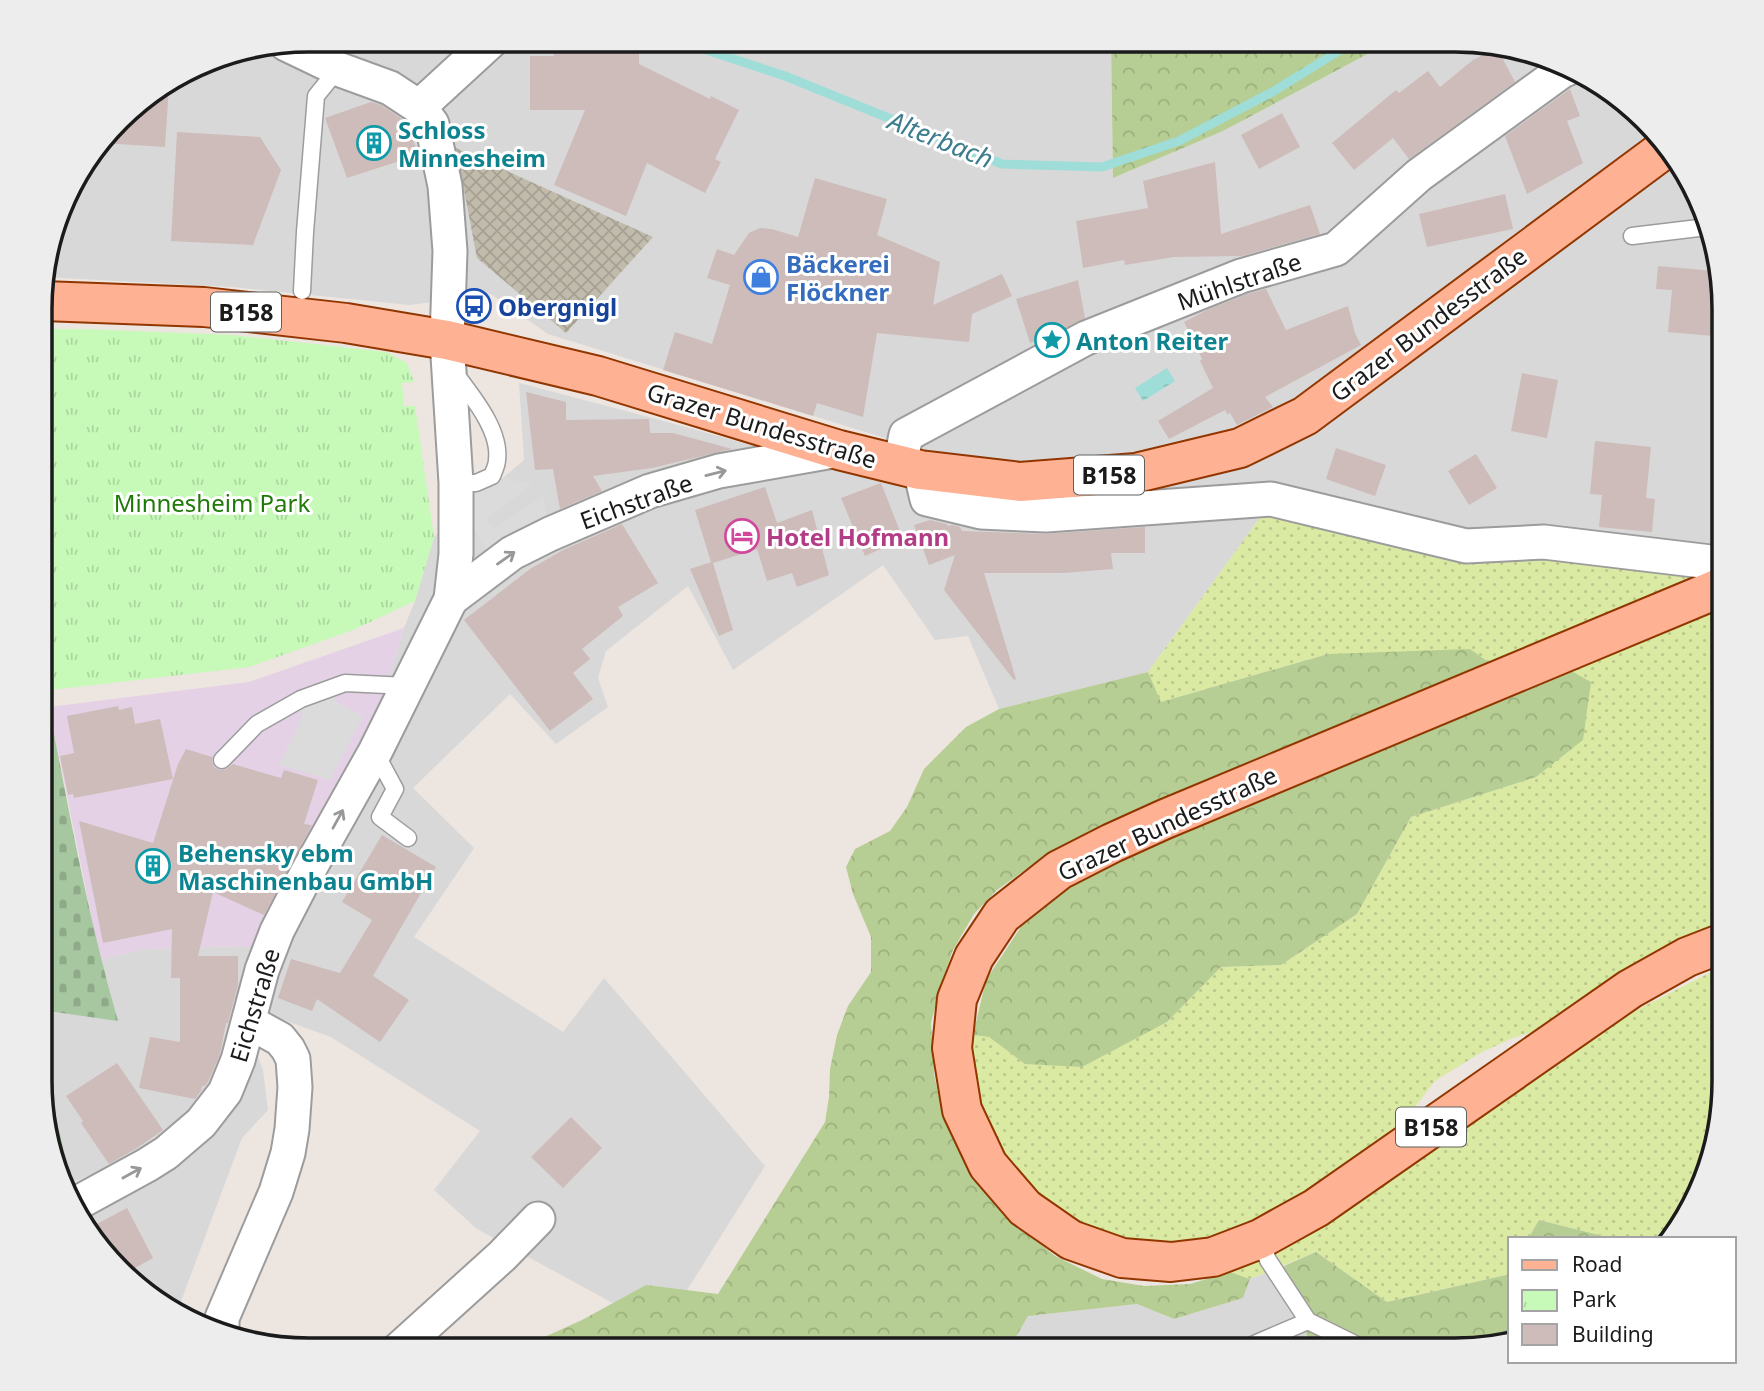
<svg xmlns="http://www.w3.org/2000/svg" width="1764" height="1391" font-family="'Noto Sans',sans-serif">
  <defs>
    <pattern id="construction-cross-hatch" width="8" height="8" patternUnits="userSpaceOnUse" patternTransform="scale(1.75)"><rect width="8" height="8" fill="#c1bbab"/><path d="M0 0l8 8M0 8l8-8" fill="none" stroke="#a5a093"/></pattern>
    <pattern id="grass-dots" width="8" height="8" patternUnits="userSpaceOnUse" patternTransform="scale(1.75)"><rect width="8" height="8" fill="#dbeaa3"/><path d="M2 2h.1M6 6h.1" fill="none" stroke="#bbc88c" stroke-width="1.8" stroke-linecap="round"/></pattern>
    <pattern id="forest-crowns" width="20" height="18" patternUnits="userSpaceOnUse" patternTransform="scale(1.75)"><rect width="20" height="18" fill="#b6ce93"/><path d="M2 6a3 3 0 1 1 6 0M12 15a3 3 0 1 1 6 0" fill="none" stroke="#9cb07e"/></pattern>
    <pattern id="cemetery-stones" width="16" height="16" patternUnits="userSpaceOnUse" patternTransform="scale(1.75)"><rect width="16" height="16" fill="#a6c7a0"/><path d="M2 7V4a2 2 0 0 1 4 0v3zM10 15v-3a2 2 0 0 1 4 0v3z" fill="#8eaa89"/></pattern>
    <pattern id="park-tufts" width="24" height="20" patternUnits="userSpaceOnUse" patternTransform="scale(1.75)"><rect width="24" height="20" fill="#c7fab9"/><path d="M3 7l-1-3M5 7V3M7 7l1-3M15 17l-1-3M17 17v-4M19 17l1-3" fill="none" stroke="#aad69e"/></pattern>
    <pattern id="water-ripples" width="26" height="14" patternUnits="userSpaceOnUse" patternTransform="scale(1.75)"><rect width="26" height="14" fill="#9eddd8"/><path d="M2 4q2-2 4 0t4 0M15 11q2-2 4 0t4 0" fill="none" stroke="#88bdb9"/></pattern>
  </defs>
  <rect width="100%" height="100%" fill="#ede5e0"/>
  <g fill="#d9d8d8">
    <path d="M310 40 1111 41 1113 178 1223 131 1392 41H1472L1557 61 1632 107 1652 134 1431 306 1281 416 1154 454 1007 464 930 452 548 334 491 294 410 305 232 287 43 277 76 175 132 107 223 55Z"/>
    <path d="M1672 162 1703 206 1724 309V567L1264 512 1148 672 999 709 968 636 935 640 883 565 733 670 688 586 606 651 598 678 608 707 556 744 510 694 413 788 474 848 414 937 563 1032 604 978 765 1166 662 1330 477 1229 434 1190 480 1131 331 1037 242 1005 214 1088 184 1119 110 1167 71 1183 41 1049V1010L117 1020 100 959 148 949 242 946 256 947 322 811 380 707 404 628 415 601 434 537 524 460 519 383 649 417 918 491 1243 465Z"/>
    <path d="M256 1052 263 1070 268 1110 242 1138 177 1312 132 1284 83 1221 169 1169Z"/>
    <path d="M1284 1266 1308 1340 1297 1351H1008L1028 1316 1137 1304 1174 1319 1243 1298 1250 1279Z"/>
  </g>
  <path fill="#e4d1e6" d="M404 628 380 707 322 811 255 948 242 946 148 949 100 959 49 707 249 682Z"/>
  <path fill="url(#construction-cross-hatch)" d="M456 148 653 237 566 333 477 258Z"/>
  <g fill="url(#grass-dots)">
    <path d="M1264 512 1709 573 1494 666 1328 654 1161 702 1148 672Z"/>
    <path d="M1724 605 1723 924 1670 946 1545 1028 1513 1038 1482 1052 1435 1081 1391 1138 1345 1171 1238 1230 1191 1240 1145 1242 1102 1234 1063 1214 1033 1190 999 1150 981 1103 972 1059 973 1035 989 1037 1025 1064 1167 1022 1221 967 1281 965 1357 914 1411 817 1536 777 1566 668Z"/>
    <path d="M1723 966V1099L1703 1185 1669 1239H1615L1539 1220 1528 1239H1510V1269L1506 1275 1387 1302 1316 1252 1250 1279 1230 1272 1313 1229 1512 1092 1629 1014Z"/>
  </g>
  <g fill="url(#forest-crowns)">
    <path d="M1111 41H1392L1223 131 1113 178Z"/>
    <path d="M1470 649 1494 666 1160 800 1088 832 1028 868 997 890 974 914 953 950 941 984 931 1023 934 1074 944 1120 966 1166 1005 1215 1055 1256 1102 1279 1144 1286 1190 1284 1230 1272 1250 1279 1243 1298 1174 1319 1137 1304 1028 1316 1008 1351 524 1350 529 1344 582 1320 646 1285 718 1294 825 1122 829 1097 830 1069 837 1035 848 1006 871 972V937L853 894 846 867 855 849 890 831 907 807 924 769 966 727 999 709 1148 672 1161 702 1328 654Z"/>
    <path d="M1566 668 1591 682 1583 740 1536 777 1411 817 1357 914 1281 965 1221 967 1167 1022 1082 1067 1025 1064 989 1037 973 1035 986 980 1028 916 1061 890 1103 864Z"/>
    <path d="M1539 1220 1615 1239H1528Z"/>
    <path d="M1316 1252 1387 1302 1506 1275 1510 1269V1340L1454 1351H1297L1308 1339 1284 1266Z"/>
  </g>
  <g fill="url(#cemetery-stones)">
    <path d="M49 707C69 812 88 917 118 1021L41 1010 42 708Z"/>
    <path d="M41 1049 71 1183 64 1186 41 1099Z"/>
  </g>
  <path fill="url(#park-tufts)" d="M42 329H83L234 335 386 352 407 363 414 382 402 383 404 406H415L434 537 415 601 353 630 249 667 42 691Z"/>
  <g fill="#dbdbdb">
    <path d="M492 476 532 484 485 520 494 528 543 496 550 534 495 566 468 518 456 506 476 483Z"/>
    <path d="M327 689 335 701 363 716 330 780 279 765 302 716 301 699Z"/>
  </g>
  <path fill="url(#water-ripples)" d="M1167 368 1175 381 1143 401 1135 388Z"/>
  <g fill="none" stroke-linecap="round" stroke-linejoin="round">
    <path stroke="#9eddd8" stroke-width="9" d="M676 40 785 76 1002 164 1102 167 1179 141 1274 91 1355 41"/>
  </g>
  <g fill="#cdbcb9">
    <path d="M554 45H639V64L710 99 711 96 739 110 715 159 721 162 705 193 647 163 626 216 554 185 585 110H530V56H554Z"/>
    <path d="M1497 48 1515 82 1409 159 1393 138 1354 170 1332 143 1396 90 1399 93 1428 71 1440 87 1473 60Z"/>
    <path d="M169 86 165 147 103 143 132 107Z"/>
    <path d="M1570 89 1580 116 1567 121 1583 163 1527 194 1505 136Z"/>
    <path d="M371 102 381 105 404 120 410 130 418 155 347 178 325 118Z"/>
    <path d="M1282 113 1300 147 1259 169 1241 135Z"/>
    <path d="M177 132 260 137 281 170 253 245 171 241Z"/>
    <path d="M1215 162 1221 234 1310 205 1320 234 1242 256 1174 257 1125 265 1124 260 1083 268 1076 221 1148 208 1143 181Z"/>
    <path d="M815 178 887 199 877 235 940 262 933 305 1002 274 1012 296 972 314 969 342 877 333 863 417 817 403 813 416 663 370 675 332 712 344 730 285 707 278 717 249 734 255 749 233 760 228 772 229 798 237Z"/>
    <path d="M1505 194 1513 229 1427 247 1419 214Z"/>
    <path d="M1658 266 1714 271 1712 287H1717L1715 310H1724V337L1668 332 1672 290 1656 289Z"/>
    <path d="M1078 280 1085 318 1044 339 1030 343 1016 299Z"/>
    <path d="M1266 289 1286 330 1348 306 1355 333 1361 345 1265 397 1273 407 1237 425 1230 413 1227 414 1225 410 1169 439 1158 421 1213 388 1200 361 1202 359 1184 322 1207 310 1247 294Z"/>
    <path d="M1522 373 1558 380 1547 438 1511 431Z"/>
    <path d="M526 392 566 402V420L649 419 650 433H673L732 449 652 468 593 476 602 491 560 509 553 469 535 470Z"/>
    <path d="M1595 441 1651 447 1646 498 1655 499 1652 532 1599 527 1602 495 1590 494Z"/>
    <path d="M1336 448 1386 465 1375 496 1326 479Z"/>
    <path d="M1476 454 1497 488 1469 505 1448 471Z"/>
    <path d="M881 483 903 539 865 556 841 498Z"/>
    <path d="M765 487 777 523 812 510 829 575 797 587 792 573 767 581 757 549 713 563 733 630 719 636 690 569 711 562 695 510Z"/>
    <path d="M930 520 947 524 948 526 952 525 960 527 962 531 1045 534 1145 527V553H1111L1113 569 1063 573H984L1016 679 1014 680 944 590 955 555 929 565 914 525Z"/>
    <path d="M622 524 658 583 618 607 623 616 582 649 590 659 573 673 593 699 550 731 464 620 530 569 563 550Z"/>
    <path d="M118 706 119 710 132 707 135 724 160 719 173 779 74 798 73 794 68 795 60 756 74 753 67 716Z"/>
    <path d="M186 749 212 757V762L214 767 220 770H225L233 764 281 778 284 770 318 780 304 824 312 825 264 915 213 892 198 956H238V985L228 1023H226L220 1054 208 1082 205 1086H202L201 1091 195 1099 139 1088 150 1037 180 1042V978H171L172 929 103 943 79 821 153 843 178 764Z"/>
    <path d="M382 835 436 867 373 976 409 1000 380 1042 317 999 312 1011 278 998 291 959 340 973 351 955 372 920 342 902Z"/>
    <path d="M117 1063 163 1130 137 1148 109 1164 81 1123 83 1121 66 1096Z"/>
    <path d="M571 1117 602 1148 563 1188 531 1157Z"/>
    <path d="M127 1208 153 1258 124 1274 89 1228Z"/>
  </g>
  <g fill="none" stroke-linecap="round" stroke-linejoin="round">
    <g stroke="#9c9c9c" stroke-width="19">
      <g id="lane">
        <path d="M1632 236 1707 227"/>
        <path d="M302 291 305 232 316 96 338 69"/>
        <path d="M454 372C471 395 501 430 497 460 497 465 494 471 492 476L476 483H456"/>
        <path d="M375 752 395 789 380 817 408 838"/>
        <path d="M222 760 257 724 301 699 345 683 407 686"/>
        <path d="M1260 1239 1268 1260 1308 1321 1369 1351"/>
        <path d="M1507 1340 1510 1339"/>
        <path d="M1238 1351 1308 1321"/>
      </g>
    </g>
    <g stroke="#9c9c9c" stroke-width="37">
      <g id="street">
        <path d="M419 107 492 40"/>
        <path d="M900 465 906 435 1086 338 1241 276 1336 249 1419 175 1562 71 1569 68"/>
        <path d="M920 470 927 499 981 512 1046 515 1271 499 1466 546 1544 542 1719 563 1724 566"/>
        <path d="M451 599 512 553 550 534 650 491 719 471 839 450"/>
        <path d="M72 1206 147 1165 166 1153 201 1123 225 1092 238 1060 262 970 277 931 307 873 375 752 451 599 456 554V483L447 340 450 251 445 186 432 124 419 107 390 88 338 69 286 44"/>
        <path d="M222 1334V1318L276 1192 288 1153 292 1129 295 1087 293 1059 288 1049 280 1039 249 1022"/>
        <path d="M398 1350 502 1256 538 1219"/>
      </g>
    </g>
    <g stroke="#923600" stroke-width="42">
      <g id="primary">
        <path d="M43 301 204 307 346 323 447 340 598 376 839 450 900 465 920 470 1020 482 1136 473 1240 448 1305 416 1663 150"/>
        <path d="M1723 943 1687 957 1630 989 1316 1208 1260 1239 1213 1257 1171 1262 1122 1258 1071 1240 1025 1208 988 1165 962 1110 952 1048 957 999 974 957 1002 915 1059 870 1112 843 1165 819 1724 586"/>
      </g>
    </g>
    <use href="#lane" stroke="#fff" stroke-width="16"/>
    <use href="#street" stroke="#fff" stroke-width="33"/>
    <use href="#primary" stroke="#feb193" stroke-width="38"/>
  </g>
  <defs><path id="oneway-shaft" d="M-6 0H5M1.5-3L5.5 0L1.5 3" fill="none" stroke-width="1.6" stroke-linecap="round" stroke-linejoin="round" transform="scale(1.75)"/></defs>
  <g stroke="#989898">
    <use href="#oneway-shaft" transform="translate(716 473) rotate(-14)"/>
    <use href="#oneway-shaft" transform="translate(506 558) rotate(-35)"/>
    <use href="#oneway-shaft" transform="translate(338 819) rotate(-61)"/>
    <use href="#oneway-shaft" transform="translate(132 1173) rotate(-29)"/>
  </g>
  <defs>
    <g id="building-ring" transform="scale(1.75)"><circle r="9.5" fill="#fff" stroke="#0f9aa8" stroke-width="1.5"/><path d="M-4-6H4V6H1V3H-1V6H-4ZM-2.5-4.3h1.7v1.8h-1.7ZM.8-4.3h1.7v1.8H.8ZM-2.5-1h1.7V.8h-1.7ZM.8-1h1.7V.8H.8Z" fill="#0f9aa8"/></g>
    <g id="shop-ring" transform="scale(1.75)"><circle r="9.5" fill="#fff" stroke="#3f7fe0" stroke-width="1.5"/><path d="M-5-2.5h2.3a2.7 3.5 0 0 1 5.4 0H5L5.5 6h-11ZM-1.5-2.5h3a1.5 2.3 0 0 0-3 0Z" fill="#3f7fe0"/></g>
    <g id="bus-ring" transform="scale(1.75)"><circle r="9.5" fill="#fff" stroke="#1a4fb4" stroke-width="1.5"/><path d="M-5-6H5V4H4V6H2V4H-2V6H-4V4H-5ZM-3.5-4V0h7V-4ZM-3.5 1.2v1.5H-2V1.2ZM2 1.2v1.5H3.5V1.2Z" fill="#1a4fb4"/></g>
    <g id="sight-ring" transform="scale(1.75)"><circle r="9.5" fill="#fff" stroke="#0f9aa8" stroke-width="1.5"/><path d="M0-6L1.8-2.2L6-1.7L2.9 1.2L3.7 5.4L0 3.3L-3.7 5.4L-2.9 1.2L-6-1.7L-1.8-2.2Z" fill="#0f9aa8"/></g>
    <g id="hotel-ring" transform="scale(1.75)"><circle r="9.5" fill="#fff" stroke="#d1479c" stroke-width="1.5"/><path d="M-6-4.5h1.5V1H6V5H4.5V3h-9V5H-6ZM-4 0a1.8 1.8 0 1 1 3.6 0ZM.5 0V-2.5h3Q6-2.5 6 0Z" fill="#d1479c"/></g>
  </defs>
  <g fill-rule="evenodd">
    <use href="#building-ring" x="374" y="143"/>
    <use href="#shop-ring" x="761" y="277"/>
    <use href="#bus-ring" x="474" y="306"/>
    <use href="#sight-ring" x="1052" y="340"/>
    <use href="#hotel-ring" x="742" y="536"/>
    <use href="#building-ring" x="153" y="866"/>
  </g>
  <g text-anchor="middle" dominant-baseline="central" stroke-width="6" stroke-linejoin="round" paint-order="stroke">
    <g fill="#fff" stroke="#5f5f5f" stroke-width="2">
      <rect x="211" y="292.5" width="70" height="39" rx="5"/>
      <rect x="1074" y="455.5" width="70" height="39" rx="5"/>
      <rect x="1396" y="1107.5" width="70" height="39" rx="5"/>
    </g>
    <g font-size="23" font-weight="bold" fill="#1b1b1b">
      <text x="246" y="312">B158</text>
      <text x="1109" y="475">B158</text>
      <text x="1431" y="1127">B158</text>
    </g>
    <g font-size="24" font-weight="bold" fill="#0d838f" stroke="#fff" text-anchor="start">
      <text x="398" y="129">Schloss<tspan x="398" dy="28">Minnesheim</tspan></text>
      <text x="1076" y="340">Anton Reiter</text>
      <text x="178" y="852">Behensky ebm<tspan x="178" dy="28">Maschinenbau GmbH</tspan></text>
    </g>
    <g font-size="24" font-weight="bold" fill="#366cbe" stroke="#fff" text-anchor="start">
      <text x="786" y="263">Bäckerei<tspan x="786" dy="28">Flöckner</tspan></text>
    </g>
    <g font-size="24" fill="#1b1b1b" stroke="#fff">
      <text transform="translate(1239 281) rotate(-19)">Mühlstraße</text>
      <text transform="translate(1428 324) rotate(-37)">Grazer Bundesstraße</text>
      <text transform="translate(762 425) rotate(17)">Grazer Bundesstraße</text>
      <text transform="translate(636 501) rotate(-20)">Eichstraße</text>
      <text transform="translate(1167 823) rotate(-25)">Grazer Bundesstraße</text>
      <text transform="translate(254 1005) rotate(-73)">Eichstraße</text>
    </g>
    <g font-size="24" font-weight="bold" fill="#164399" stroke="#fff" text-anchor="start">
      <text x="498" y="306">Obergnigl</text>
    </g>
    <g font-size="24" fill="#207a08" stroke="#fff">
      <text x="212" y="502">Minnesheim Park</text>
    </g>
    <g font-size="24" font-weight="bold" fill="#b23c85" stroke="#fff" text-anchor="start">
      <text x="766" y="536">Hotel Hofmann</text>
    </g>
    <g font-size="26" font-style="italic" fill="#3b7c8d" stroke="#fff">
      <text transform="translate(941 139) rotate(22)">Alterbach</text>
    </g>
  </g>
  <path d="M0 0H1764V1391H0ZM309 52H1455A257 257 0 0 1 1712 309V1081A257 257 0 0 1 1455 1338H309A257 257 0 0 1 52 1081V309A257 257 0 0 1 309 52Z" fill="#ededed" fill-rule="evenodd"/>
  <path fill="none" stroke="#1b1b1b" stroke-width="3.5" d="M309 52H1455A257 257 0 0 1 1712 309V1081A257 257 0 0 1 1455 1338H309A257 257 0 0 1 52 1081V309A257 257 0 0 1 309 52Z"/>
  <rect x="1508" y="1237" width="228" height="126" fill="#ffffff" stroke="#a4a4a4" stroke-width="2"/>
  <rect x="1522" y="1260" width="35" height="10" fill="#feb193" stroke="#a4a4a4" stroke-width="2"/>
  <text x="1572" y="1272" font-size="21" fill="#1b1b1b">Road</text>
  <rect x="1522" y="1290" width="35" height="21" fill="url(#park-tufts)" stroke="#a4a4a4" stroke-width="2"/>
  <text x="1572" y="1307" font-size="21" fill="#1b1b1b">Park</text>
  <rect x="1522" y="1324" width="35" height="21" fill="#cdbcb9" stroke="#a4a4a4" stroke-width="2"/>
  <text x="1572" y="1342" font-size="21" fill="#1b1b1b">Building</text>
</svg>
